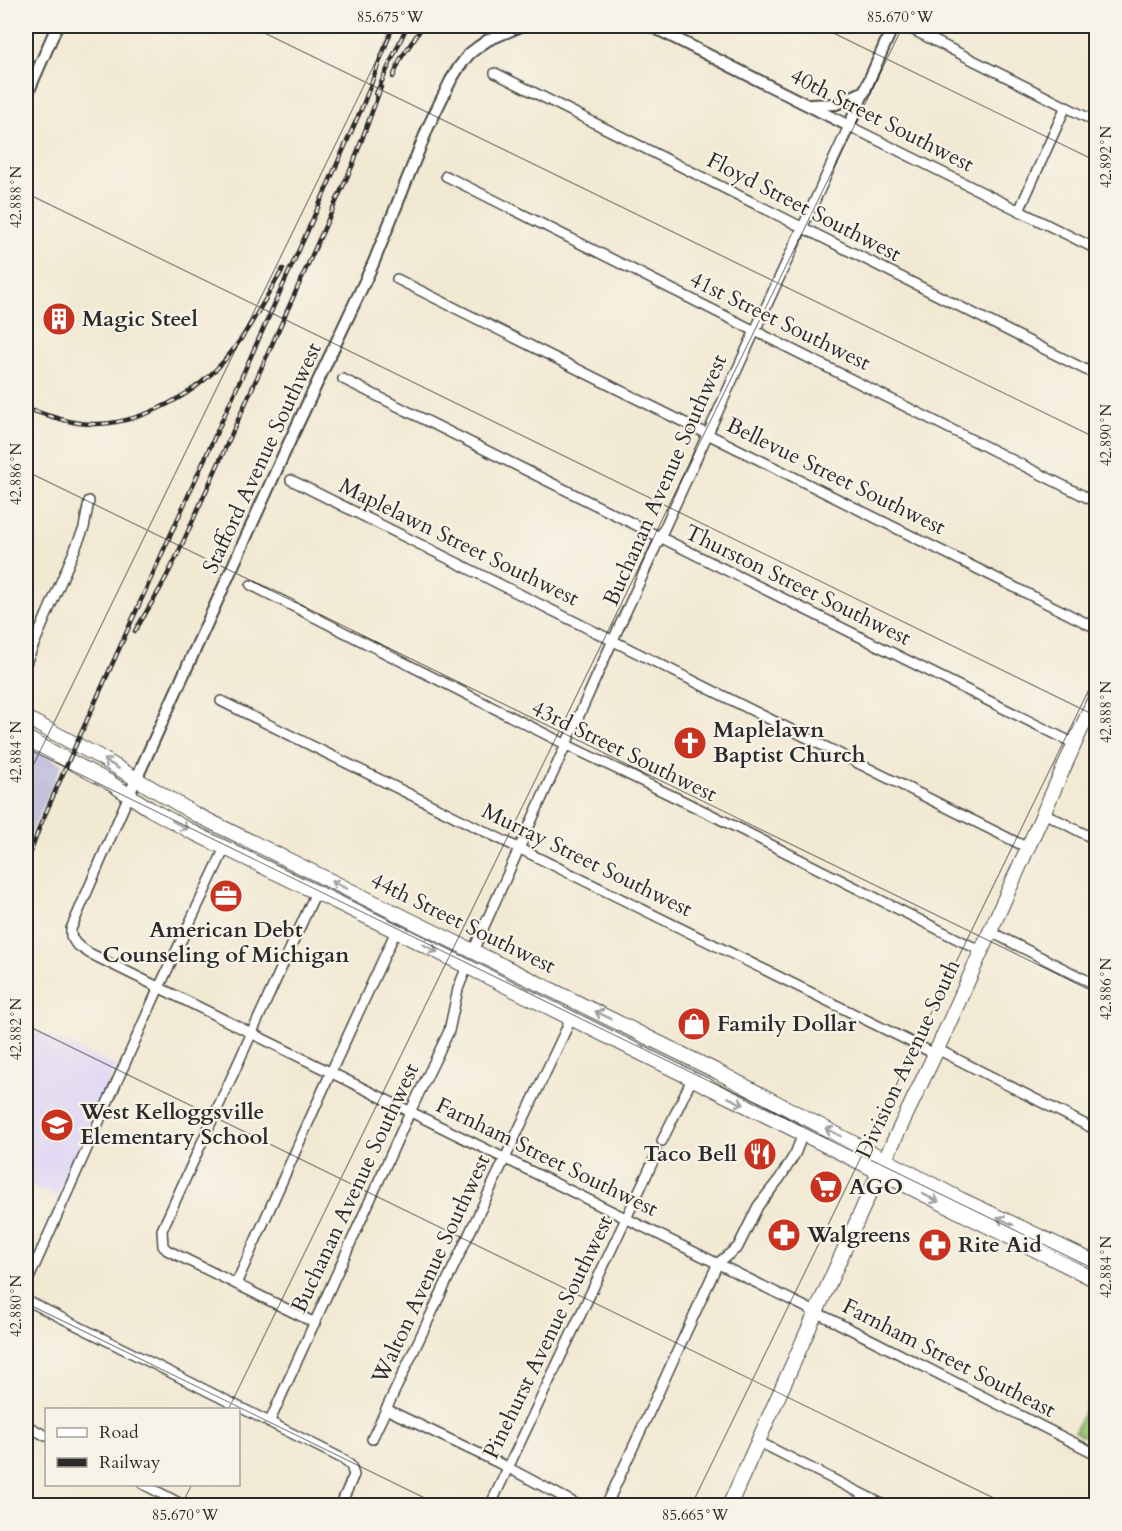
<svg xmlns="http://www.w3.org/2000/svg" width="1122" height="1531" font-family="Cardo,serif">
  <rect width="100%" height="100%" fill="#f7f3e8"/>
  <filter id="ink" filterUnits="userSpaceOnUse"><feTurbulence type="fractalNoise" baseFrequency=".0167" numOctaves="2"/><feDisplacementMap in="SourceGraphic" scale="12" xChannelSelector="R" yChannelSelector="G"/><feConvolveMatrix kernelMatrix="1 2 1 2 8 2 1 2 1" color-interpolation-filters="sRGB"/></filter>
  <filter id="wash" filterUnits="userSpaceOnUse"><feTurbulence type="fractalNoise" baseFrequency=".008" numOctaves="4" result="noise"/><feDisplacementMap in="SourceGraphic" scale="24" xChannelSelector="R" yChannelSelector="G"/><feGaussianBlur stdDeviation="1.35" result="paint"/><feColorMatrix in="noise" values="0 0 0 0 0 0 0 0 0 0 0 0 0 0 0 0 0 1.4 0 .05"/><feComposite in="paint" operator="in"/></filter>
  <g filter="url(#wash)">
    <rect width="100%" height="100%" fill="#f2e9d3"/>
    <path fill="#ded5f5" d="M26 1026 116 1066 57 1197 26 1183Z"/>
    <path fill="#c3c1db" d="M26 746 62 764 26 846Z"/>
    <path fill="#9ac775" stroke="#627950" stroke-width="1.5" d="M1096 1386V1442L1075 1432Z"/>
  </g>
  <g filter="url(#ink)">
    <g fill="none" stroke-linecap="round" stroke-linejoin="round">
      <g stroke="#494844" stroke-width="12">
        <g id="minor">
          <path d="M905 26 1096 122"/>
          <path d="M495 73 1096 375"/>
          <path d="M446 176 1096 502"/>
          <path d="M1019 211 1066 106"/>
          <path d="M397 279 1096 628"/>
          <path d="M343 379 1075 744"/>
          <path d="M291 480 1028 848"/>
          <path d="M251 585 567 745 716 817 981 951"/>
          <path d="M26 663 84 528 89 501"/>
          <path d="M221 701 935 1054"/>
          <path d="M129 795 71 929V936L76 944 89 953 152 984 864 1336 1096 1454"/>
          <path d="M1044 813 1096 840"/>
          <path d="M989 931 1096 985"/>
          <path d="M473 951 613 640 849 126 1096 249"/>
          <path d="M937 1049 1096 1130"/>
          <path d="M662 1141 692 1079"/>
          <path d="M236 1284 331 1072 396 931"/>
          <path d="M26 1285 156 994 225 848"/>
          <path d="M26 1300 343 1459 351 1466 354 1475 340 1506"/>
          <path d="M315 1323 167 1250 163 1246 162 1230 316 892"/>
          <path d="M386 1409 507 1467 580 1506"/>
          <path d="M269 1423 410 1112 449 1031 458 989 467 966"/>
          <path d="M26 1425 46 1436"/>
          <path d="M372 1439 571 1019"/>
          <path d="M759 1442 886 1506"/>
          <path d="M143 1484 185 1506"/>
          <path d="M490 1506 657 1153"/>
          <path d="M606 1506 718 1263 738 1247 758 1206 780 1178 795 1154 803 1134"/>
        </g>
      </g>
      <g stroke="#494844" stroke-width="14">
        <g id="tertiary">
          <path d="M651 26 849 126 893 26"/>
          <path d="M26 97 57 26"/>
          <path d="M811 105 836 104 865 91"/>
          <path d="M129 795 287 447 373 264 429 125 451 80 459 67 469 54 478 47 488 40 521 26"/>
        </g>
      </g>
      <g stroke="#494844" stroke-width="16">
        <g id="primary">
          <path d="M26 718 98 756 195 814 718 1072 960 1199 1096 1263"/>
          <path d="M26 738 109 782 150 809 192 832 396 931 1096 1280"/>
          <path d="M729 1506 879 1172 935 1054 1096 696"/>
        </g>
      </g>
      <use href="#minor" stroke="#fff" stroke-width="9"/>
      <use href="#tertiary" stroke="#fff" stroke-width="10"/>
      <use href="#primary" stroke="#fff" stroke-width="14"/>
      <g stroke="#2b2b2b" stroke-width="4.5">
        <g id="rail">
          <path d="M393 77 401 58 423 26"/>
          <path d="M376 94 407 26"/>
          <path d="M34 411C49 416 64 421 79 423 129 430 190 399 223 362 247 335 264 300 283 269"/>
          <path d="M135 631 160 589 176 558 353 164 381 87"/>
          <path d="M26 865 40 826 69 760 316 212 363 105 393 26"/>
        </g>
      </g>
      <use href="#rail" stroke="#f7f3e8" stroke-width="2" stroke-dasharray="7" stroke-linecap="butt"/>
    </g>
    <defs><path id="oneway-shaft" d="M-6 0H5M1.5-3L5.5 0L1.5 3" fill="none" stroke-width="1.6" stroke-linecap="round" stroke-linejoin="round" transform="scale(1.5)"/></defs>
    <g stroke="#a0a0a0">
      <use href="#oneway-shaft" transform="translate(111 764) rotate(-149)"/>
      <use href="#oneway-shaft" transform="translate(180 825) rotate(28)"/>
      <use href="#oneway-shaft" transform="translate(339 885) rotate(-154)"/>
      <use href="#oneway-shaft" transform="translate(430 948) rotate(27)"/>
      <use href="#oneway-shaft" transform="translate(603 1015) rotate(-154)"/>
      <use href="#oneway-shaft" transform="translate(736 1101) rotate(26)"/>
      <use href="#oneway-shaft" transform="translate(833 1132) rotate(-153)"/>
      <use href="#oneway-shaft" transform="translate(931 1198) rotate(26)"/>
      <use href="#oneway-shaft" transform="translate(1005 1221) rotate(-155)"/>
    </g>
  </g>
  <path fill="none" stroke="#2b2b2b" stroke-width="1.5" stroke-opacity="0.45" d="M250 26 1096 438M819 26 1096 161M26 193 1096 716M26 471 1096 993M26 748 1096 1270M26 780 393 26M26 1025 1010 1506M26 1303 441 1506M228 1410 903 26M181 1506 192 1484M691 1506 1096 675"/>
  <defs>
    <g id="building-disc" transform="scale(1.725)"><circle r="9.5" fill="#c8321e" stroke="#f7f3e8"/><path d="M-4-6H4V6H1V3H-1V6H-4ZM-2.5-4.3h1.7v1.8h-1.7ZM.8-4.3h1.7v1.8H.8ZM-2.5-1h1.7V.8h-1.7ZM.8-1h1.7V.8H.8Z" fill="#fff"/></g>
    <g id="church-disc" transform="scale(1.725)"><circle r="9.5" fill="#c8321e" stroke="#f7f3e8"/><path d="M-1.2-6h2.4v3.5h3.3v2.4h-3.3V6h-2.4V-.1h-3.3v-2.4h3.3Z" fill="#fff"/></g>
    <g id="office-disc" transform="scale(1.725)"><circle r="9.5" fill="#c8321e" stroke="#f7f3e8"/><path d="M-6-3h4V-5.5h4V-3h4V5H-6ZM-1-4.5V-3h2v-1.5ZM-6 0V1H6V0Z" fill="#fff"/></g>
    <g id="shop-disc" transform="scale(1.725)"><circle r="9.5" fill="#c8321e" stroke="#f7f3e8"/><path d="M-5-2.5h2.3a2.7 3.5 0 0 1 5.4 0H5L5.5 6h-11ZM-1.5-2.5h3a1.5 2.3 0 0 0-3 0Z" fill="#fff"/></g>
    <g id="school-disc" transform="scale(1.725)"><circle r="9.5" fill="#c8321e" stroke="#f7f3e8"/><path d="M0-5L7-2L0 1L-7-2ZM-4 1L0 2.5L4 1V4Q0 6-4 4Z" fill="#fff"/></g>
    <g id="restaurant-disc" transform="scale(1.725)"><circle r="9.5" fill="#c8321e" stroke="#f7f3e8"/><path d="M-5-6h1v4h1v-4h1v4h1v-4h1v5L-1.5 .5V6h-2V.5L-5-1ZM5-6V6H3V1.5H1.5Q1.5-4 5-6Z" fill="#fff"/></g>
    <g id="supermarket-disc" transform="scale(1.725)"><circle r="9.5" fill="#c8321e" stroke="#f7f3e8"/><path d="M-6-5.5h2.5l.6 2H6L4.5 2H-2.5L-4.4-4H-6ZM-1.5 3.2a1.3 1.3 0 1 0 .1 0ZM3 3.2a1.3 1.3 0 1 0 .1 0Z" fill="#fff"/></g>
    <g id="pharmacy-disc" transform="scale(1.725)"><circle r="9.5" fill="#c8321e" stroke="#f7f3e8"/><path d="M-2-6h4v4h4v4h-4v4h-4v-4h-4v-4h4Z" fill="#fff"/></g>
  </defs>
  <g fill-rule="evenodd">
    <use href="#building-disc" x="59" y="319"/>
    <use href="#church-disc" x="690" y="743"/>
    <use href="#office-disc" x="226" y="896"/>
    <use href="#shop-disc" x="694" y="1024"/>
    <use href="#school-disc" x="57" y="1125"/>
    <use href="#restaurant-disc" x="760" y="1154"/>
    <use href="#supermarket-disc" x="826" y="1187"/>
    <use href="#pharmacy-disc" x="784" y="1235"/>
    <use href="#pharmacy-disc" x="935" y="1245"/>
  </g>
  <g text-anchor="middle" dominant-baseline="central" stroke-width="4.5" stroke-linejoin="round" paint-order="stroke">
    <g font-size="22" fill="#2b2b2b" stroke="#f7f3e8">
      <text transform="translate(882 120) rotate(27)">40th Street Southwest</text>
      <text transform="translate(804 207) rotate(27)">Floyd Street Southwest</text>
      <text transform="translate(780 321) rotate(26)">41st Street Southwest</text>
      <text transform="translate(262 458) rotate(-65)">Stafford Avenue Southwest</text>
      <text transform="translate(836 476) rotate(26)">Bellevue Street Southwest</text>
      <text transform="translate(665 480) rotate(-66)">Buchanan Avenue Southwest</text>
      <text transform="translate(459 542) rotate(26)">Maplelawn Street Southwest</text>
      <text transform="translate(798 585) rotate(26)">Thurston Street Southwest</text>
      <text transform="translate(624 751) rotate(26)">43rd Street Southwest</text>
      <text transform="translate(587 860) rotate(26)">Murray Street Southwest</text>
      <text transform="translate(463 923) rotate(26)">44th Street Southwest</text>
      <text transform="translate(908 1059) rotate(-65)">Division Avenue South</text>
      <text transform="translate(547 1157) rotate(26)">Farnham Street Southwest</text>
      <text transform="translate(355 1188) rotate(-65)">Buchanan Avenue Southwest</text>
      <text transform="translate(431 1269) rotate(-65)">Walton Avenue Southwest</text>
      <text transform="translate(548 1337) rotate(-64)">Pinehurst Avenue Southwest</text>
      <text transform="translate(949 1358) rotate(27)">Farnham Street Southeast</text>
    </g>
    <g font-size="22" font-weight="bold" fill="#2b2b2b" stroke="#f7f3e8" text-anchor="start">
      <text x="82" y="319">Magic Steel</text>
      <text x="713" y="730">Maplelawn<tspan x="713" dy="25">Baptist Church</tspan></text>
      <text x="226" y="930" text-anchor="middle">American Debt<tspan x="226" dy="25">Counseling of Michigan</tspan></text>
      <text x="717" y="1024">Family Dollar</text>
      <text x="80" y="1112">West Kelloggsville<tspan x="80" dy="25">Elementary School</tspan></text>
      <text x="737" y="1154" text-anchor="end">Taco Bell</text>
      <text x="849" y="1187">AGO</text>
      <text x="807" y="1235">Walgreens</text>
      <text x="958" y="1245">Rite Aid</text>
    </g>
  </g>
  <rect width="1122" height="1531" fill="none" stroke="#f7f3e8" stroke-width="66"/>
  <rect x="45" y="1408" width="195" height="78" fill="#f7f3e8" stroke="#a5a39c" stroke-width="1.5"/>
  <rect x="57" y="1428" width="30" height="9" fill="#ffffff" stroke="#a5a39c" stroke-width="1.5"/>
  <text x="99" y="1438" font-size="18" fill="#2b2b2b">Road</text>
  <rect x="57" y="1458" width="30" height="9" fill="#2b2b2b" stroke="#a5a39c" stroke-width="1.5"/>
  <text x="99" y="1468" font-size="18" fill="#2b2b2b">Railway</text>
  <rect x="33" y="33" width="1056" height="1465" fill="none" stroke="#2b2b2b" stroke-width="2"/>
  <g font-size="15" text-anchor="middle" fill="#2b2b2b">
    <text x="390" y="22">85.675°W</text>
    <text x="900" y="22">85.670°W</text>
    <text transform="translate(1106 157) rotate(-90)" y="5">42.892°N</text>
    <text transform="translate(16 197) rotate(-90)" y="5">42.888°N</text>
    <text transform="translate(1106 435) rotate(-90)" y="5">42.890°N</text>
    <text transform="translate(16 474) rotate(-90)" y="5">42.886°N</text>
    <text transform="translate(1106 712) rotate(-90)" y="5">42.888°N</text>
    <text transform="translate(16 752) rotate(-90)" y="5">42.884°N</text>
    <text transform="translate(1106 989) rotate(-90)" y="5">42.886°N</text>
    <text transform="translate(16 1029) rotate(-90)" y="5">42.882°N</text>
    <text transform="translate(1106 1267) rotate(-90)" y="5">42.884°N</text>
    <text transform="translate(16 1306) rotate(-90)" y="5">42.880°N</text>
    <text x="185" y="1520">85.670°W</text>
    <text x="695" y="1520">85.665°W</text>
  </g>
</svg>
